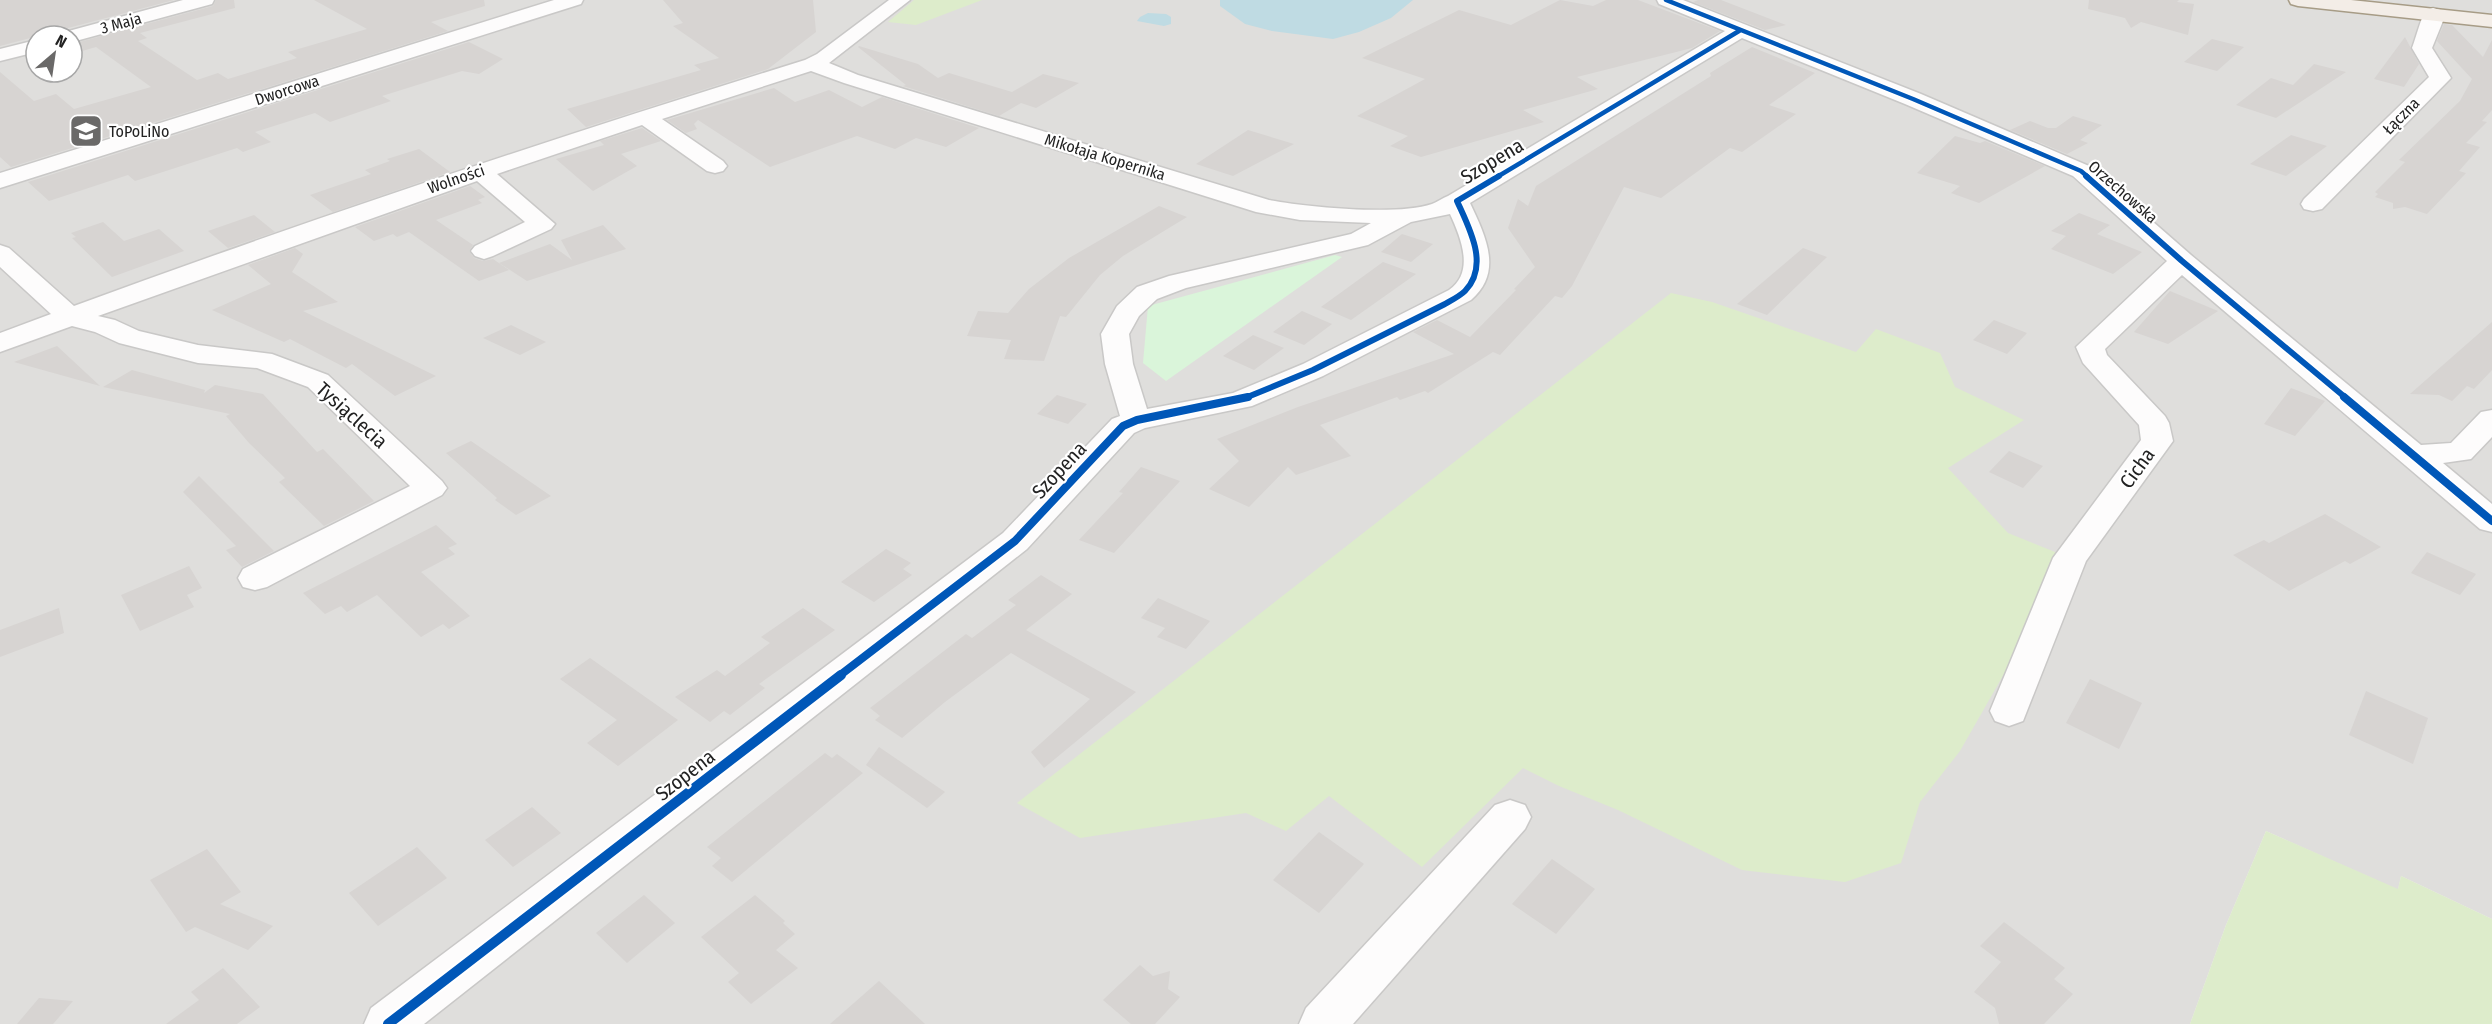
<svg xmlns="http://www.w3.org/2000/svg" width="2492" height="1024" font-family="'Fira Sans Condensed',sans-serif">
  <rect width="100%" height="100%" fill="#f0eeeb"/>
  <path fill="#dfdedc" fill-rule="evenodd" d="M0 0H2492V919L2401 876 2398 890 2266 831 2226 925 2190 1024H0ZM36 36H72V72H36Z"/>
  <g fill="#ddeccb">
    <path d="M914 0H982L916 25 888 22Z"/>
    <path d="M1671 293 1712 302 1856 352 1876 329 1940 353 1955 387 2024 420 1948 468 2008 533 2070 558 1960 751 1920 802 1901 863 1845 882 1742 870 1618 810 1559 786 1523 768 1422 867 1329 796 1286 831 1246 813 1080 838 1017 803Z"/>
    <path d="M2266 831 2398 889 2401 876 2492 919V1024H2190L2226 925Z"/>
  </g>
  <path fill="#daf5da" d="M1335 255 1342 257 1166 381 1143 363 1148 306Z"/>
  <g fill="#bfdbe3">
    <path d="M1220 0H1413L1391 18 1359 32 1333 39 1272 31 1245 24 1220 6Z"/>
    <path d="M1148 13 1166 14 1171 17V24L1164 26 1137 21 1140 17Z"/>
  </g>
  <g fill="#d7d4d2">
    <path d="M0 0H174L0 46Z"/>
    <path d="M216 0H234L235 8 140 33 147 38 138 41 197 80 218 73 228 79 297 58 288 52 367 29 314 0H484L485 6 431 22 448 31 11 167 0 157V72L34 101 56 94 74 109 151 87 96 47 72 54V44L213 6Z"/>
    <path d="M663 0H813L816 32 768 69 586 127 567 109 701 70 694 65 719 58 673 26 683 23Z"/>
    <path d="M1560 0 1593 6 1606 0H1638L1720 31 1692 48 1577 77 1598 89 1523 110 1544 122 1421 157 1390 146 1408 136 1357 116 1425 79 1362 58 1459 10 1511 25Z"/>
    <path d="M1698 0H1721L1786 25 1765 30 1693 2Z"/>
    <path d="M2089 0H2179L2177 2 2194 4 2188 35 2141 22 2131 28 2125 18 2088 9Z"/>
    <path d="M2444 24 2452 25 2483 57 2492 40V110L2482 121 2487 122 2466 143 2480 147 2459 171 2466 173 2427 214 2405 207 2393 209V203L2375 197 2378 194 2375 192 2405 162 2399 160 2460 101 2472 79 2437 41Z"/>
    <path d="M2405 37 2419 64 2404 87 2374 79Z"/>
    <path d="M2212 39 2244 47 2217 71 2184 62Z"/>
    <path d="M469 42 503 59 479 74 462 71 382 96 391 101 330 122 315 113 255 132 271 142 243 152 237 148 135 181 128 175 49 201 28 182Z"/>
    <path d="M859 46 918 64 938 78 949 73 1012 92 1043 74 1079 83 1036 108 1021 103 999 116 903 86 906 85 858 47Z"/>
    <path d="M1752 47 1815 73 1769 105 1796 114 1742 152 1730 148 1661 198 1624 187 1572 286 1562 298 1555 296 1500 355 1493 352 1428 393 1425 391 1400 400 1397 397 1320 425 1351 456 1296 475 1288 467 1249 507 1209 489 1239 461 1217 439 1298 407 1454 354 1413 332 1437 320 1470 337 1516 290 1514 289 1535 267 1508 228 1518 199 1528 206 1536 186 1711 76 1710 73Z"/>
    <path d="M2314 64 2346 72 2276 118 2236 105 2271 78 2293 85Z"/>
    <path d="M774 88 795 102 829 90 862 107 882 97 979 128 946 147 916 138 895 149 857 136 770 167 698 120 694 124 697 129 686 133 667 120Z"/>
    <path d="M2073 116 2102 125 2080 140 2088 143 2067 154 2010 130 2030 121 2048 128H2056Z"/>
    <path d="M642 128 661 141 621 154 637 166 593 191 556 159 604 145 600 141Z"/>
    <path d="M1248 130 1294 144 1233 176 1196 164Z"/>
    <path d="M2291 135 2327 146 2286 176 2250 164Z"/>
    <path d="M1955 136 1980 143 1985 141 2045 166 1979 203 1951 193 1960 186 1917 173Z"/>
    <path d="M419 149 450 172 333 212 310 195 371 174 365 170 390 161 387 159Z"/>
    <path d="M470 186 485 197 478 200 482 203 436 220 473 245 469 251 474 258 483 261 493 259 509 270 479 281 409 232 397 237 393 234 374 241 355 227Z"/>
    <path d="M1159 206 1187 217 1123 256 1100 275 1066 317 1060 316 1044 361 1004 359 1011 340 967 336 978 311 1008 313 1029 289 1069 258Z"/>
    <path d="M2079 213 2110 225 2097 234 2142 252 2113 274 2051 249 2066 236 2051 231Z"/>
    <path d="M254 215 275 232 228 248 208 231Z"/>
    <path d="M103 222 124 241 159 229 184 251 112 277 72 238 76 237 71 233Z"/>
    <path d="M603 225 626 249 527 281 499 263 550 244 572 260 561 240Z"/>
    <path d="M1402 234 1433 244 1411 262 1381 252Z"/>
    <path d="M295 248 303 254 292 272 338 302 303 311 436 376 395 396 352 364 346 368 290 339 284 342 212 310 271 284 248 265Z"/>
    <path d="M1803 248 1827 257 1767 315 1737 304Z"/>
    <path d="M1383 262 1416 274 1351 320 1321 307Z"/>
    <path d="M2170 291 2218 311 2168 344 2134 332Z"/>
    <path d="M1302 311 1332 324 1304 345 1273 332Z"/>
    <path d="M1994 320 2027 333 2007 354 1973 340Z"/>
    <path d="M2492 322V370L2474 389 2467 386 2452 401 2439 395 2410 394Z"/>
    <path d="M511 325 546 342 520 355 483 338Z"/>
    <path d="M1253 335 1284 348 1254 370 1223 356Z"/>
    <path d="M57 346 100 386 14 362Z"/>
    <path d="M132 370 205 390 204 393 215 385 263 394 317 452 323 449 374 501 324 526 279 482 285 478 249 443 226 416 230 414 103 387Z"/>
    <path d="M2291 388 2325 401 2295 436 2264 424Z"/>
    <path d="M1057 395 1087 404 1068 424 1037 414Z"/>
    <path d="M471 441 551 496 516 515 495 500 497 498 446 453Z"/>
    <path d="M2009 451 2043 466 2023 488 1989 472Z"/>
    <path d="M1141 467 1180 481 1114 553 1079 540 1123 493 1119 492Z"/>
    <path d="M199 476 274 551 242 567 226 550 236 546 183 492Z"/>
    <path d="M2325 514 2381 547 2350 564 2345 561 2289 591 2233 555 2264 540 2269 543Z"/>
    <path d="M436 525 457 544 448 548 455 554 421 572 470 616 449 629 443 624 421 637 377 595 347 612 341 606 325 614 303 593Z"/>
    <path d="M886 549 911 563 903 569 912 575 874 602 841 582Z"/>
    <path d="M2427 552 2476 574 2460 595 2411 573Z"/>
    <path d="M189 566 202 588 187 595 194 607 140 631 121 595Z"/>
    <path d="M1041 575 1072 594 1026 630 1136 692 1044 768 1031 752 1090 699 1011 653 945 702 902 738 875 720 880 716 870 708 966 634 972 638 1016 605 1008 600Z"/>
    <path d="M1158 598 1210 621 1186 649 1157 637 1165 628 1141 618Z"/>
    <path d="M59 608 64 633 0 657V630Z"/>
    <path d="M803 608 835 630 759 684 765 688 730 715 724 711 710 722 675 697 717 670 725 676 770 643 761 637Z"/>
    <path d="M590 658 678 720 618 766 587 743 617 720 560 679Z"/>
    <path d="M2090 679 2142 703 2119 749 2066 723Z"/>
    <path d="M2366 691 2428 718 2413 764 2349 735Z"/>
    <path d="M879 747 945 792 927 808 866 765Z"/>
    <path d="M825 753 832 758 837 754 863 773 732 882 712 866 721 858 707 847Z"/>
    <path d="M532 807 561 833 513 867 485 840Z"/>
    <path d="M1319 832 1364 864 1319 913 1273 880Z"/>
    <path d="M417 847 447 878 378 926 349 893Z"/>
    <path d="M207 849 241 892 220 904 273 926 248 950 195 927 186 932 150 880Z"/>
    <path d="M1552 859 1595 889 1556 934 1512 904Z"/>
    <path d="M644 895 675 923 627 963 596 933Z"/>
    <path d="M755 895 785 921 783 923 795 934 776 950 798 968 751 1004 728 982 739 973 701 937Z"/>
    <path d="M2004 922 2065 968 2054 979 2073 994 2044 1024H1999L1995 1008 1974 992 2001 962 1980 946Z"/>
    <path d="M1140 965 1153 976 1170 971 1168 989 1180 997 1155 1024H1131L1103 1000Z"/>
    <path d="M223 968 260 1007 237 1024H166L199 1000 191 992Z"/>
    <path d="M879 981 925 1024H830Z"/>
    <path d="M39 998 73 1001 53 1024H17Z"/>
  </g>
  <g fill="none" stroke-linecap="round" stroke-linejoin="round">
    <g stroke="#c9c8c7" stroke-width="3">
      <g id="minor">
        <path d="M183 0H214L212 4 72 42V36H62L65 32Z"/>
        <path d="M554 0H583L581 4 0 188V173Z"/>
        <path d="M889 0H910L829 63 858 75 1269 200C1307 207 1397 216 1432 204 1437 202 1443 198 1448 196L1725 31 1659 4 1657 0H1683L1921 94 2089 166 2191 255 2421 445 2451 443 2481 412 2492 410V437L2471 459 2443 463 2492 504V532L2480 529 2182 275 2105 349 2107 355 2165 416 2169 423 2173 441 2086 561 2023 721 2009 726 1995 721 1990 711 2053 558 2141 440 2139 425 2083 363 2076 347 2167 261 2073 176 1905 104 1742 38 1470 203C1485 235 1504 272 1471 300L1323 376 1252 406 1145 428 1134 433 1027 549 424 1024H364L371 1008 1003 533 1112 419 1120 416 1105 364 1101 334 1117 306 1137 287 1169 276 1351 234 1371 223 1300 220 1256 212 844 83 811 71 662 119 723 161 727 166 723 171 715 173 707 171 642 125 497 174 555 224 551 229 493 256 484 259 475 256 471 251 475 246 525 222 477 181 98 316 115 320 139 331 198 345 272 354 328 375 442 481 447 488 442 495 267 587 255 590 243 587 238 578 243 569 410 486 308 387 257 368 198 363 119 343 95 332 72 326 0 352V333L51 314 0 267V245L9 248 74 306C316 217 560 136 805 60L817 54ZM1450 214C1461 238 1475 272 1449 290L1303 364 1233 393 1147 409 1133 364 1129 334 1139 316 1157 299 1186 288 1368 245 1411 222Z"/>
        <path d="M2433 8 2440 10 2443 21 2432 48 2451 78 2322 209 2313 211 2304 209 2301 204 2304 199 2429 77 2412 48C2416 38 2421 17 2426 10Z"/>
        <path d="M36 40V52L0 61V49Z"/>
        <path d="M1510 800 1525 805 1531 817 1525 829 1353 1024H1299L1306 1008 1495 805Z"/>
      </g>
    </g>
    <g stroke="#a79c86" stroke-width="3">
      <path id="primary" d="M2289 0H2351L2492 15V27L2298 6 2291 4Z"/>
    </g>
    <use href="#minor" fill="#fdfcfc" fill-rule="evenodd"/>
    <use href="#primary" fill="#f3ede7" fill-rule="evenodd"/>
    <g stroke="#fff" stroke-width="7">
      <g id="cycleway-far3">
        <path d="M1666 0 1913 99 2081 171 2088 177"/>
        <path d="M1497 177 1739 31"/>
      </g>
    </g>
    <g stroke="#fff" stroke-width="9">
      <g id="cycleway-far2">
        <path d="M2086 176 2182 261 2346 398"/>
        <path d="M1245 398 1313 370 1445 304C1452 300 1460 296 1465 291 1490 265 1469 228 1457 201L1499 176"/>
      </g>
    </g>
    <g stroke="#fff" stroke-width="11">
      <g id="cycleway-far1">
        <path d="M2344 397 2492 521"/>
        <path d="M839 676 1015 541 1123 426 1137 420 1248 397"/>
      </g>
    </g>
    <g stroke="#fff" stroke-width="14">
      <path id="cycleway" d="M388 1024 841 675"/>
    </g>
    <use href="#cycleway-far3" stroke="#0057b8" stroke-width="4.5"/>
    <use href="#cycleway-far2" stroke="#0057b8" stroke-width="6"/>
    <use href="#cycleway-far1" stroke="#0057b8" stroke-width="8"/>
    <use href="#cycleway" stroke="#0057b8" stroke-width="10"/>
  </g>
  <defs>
    <g id="school-square" transform="scale(1.725)"><rect x="-9" y="-9" width="18" height="18" rx="4" fill="#6a6968" stroke="#fff"/><path d="M0-5L7-2L0 1L-7-2ZM-4 1L0 2.5L4 1V4Q0 6-4 4Z" fill="#fff"/></g>
  </defs>
  <g fill-rule="evenodd">
    <use href="#school-square" x="86" y="131"/>
  </g>
  <g text-anchor="middle" dominant-baseline="central" stroke-width="4.5" stroke-linejoin="round" paint-order="stroke">
    <g font-size="16" fill="#222" stroke="#fff">
      <text transform="translate(121 23) rotate(-15)">3 Maja</text>
      <text transform="translate(287 90) rotate(-18)">Dworcowa</text>
      <text transform="translate(2401 116) rotate(-45)">Łączna</text>
      <text transform="translate(1105 157) rotate(17)">Mikołaja Kopernika</text>
      <text transform="translate(456 179) rotate(-19)">Wolności</text>
      <text transform="translate(2123 192) rotate(41)">Orzechowska</text>
    </g>
    <g font-size="16" fill="#222" stroke="#fff" text-anchor="start">
      <text x="109" y="131">ToPoLiNo</text>
    </g>
    <g font-size="20" fill="#222" stroke="#fff">
      <text transform="translate(1492 161) rotate(-31)">Szopena</text>
      <text transform="translate(352 415) rotate(42)">Tysiąclecia</text>
      <text transform="translate(2137 468) rotate(-54)">Cicha</text>
      <text transform="translate(1059 470) rotate(-47)">Szopena</text>
      <text transform="translate(685 775) rotate(-38)">Szopena</text>
    </g>
  </g>
  <g transform="translate(54 54) rotate(29)"><circle r="28" fill="#ffffff" stroke="#a7a7a7" stroke-width="1.5"/>
  <path d="M0-4.5L10 22L0 15L-10 22Z" fill="#6a6968"/>
  <text y="-9" font-size="16" font-weight="bold" text-anchor="middle" fill="#222222">N</text>
  </g>
</svg>
